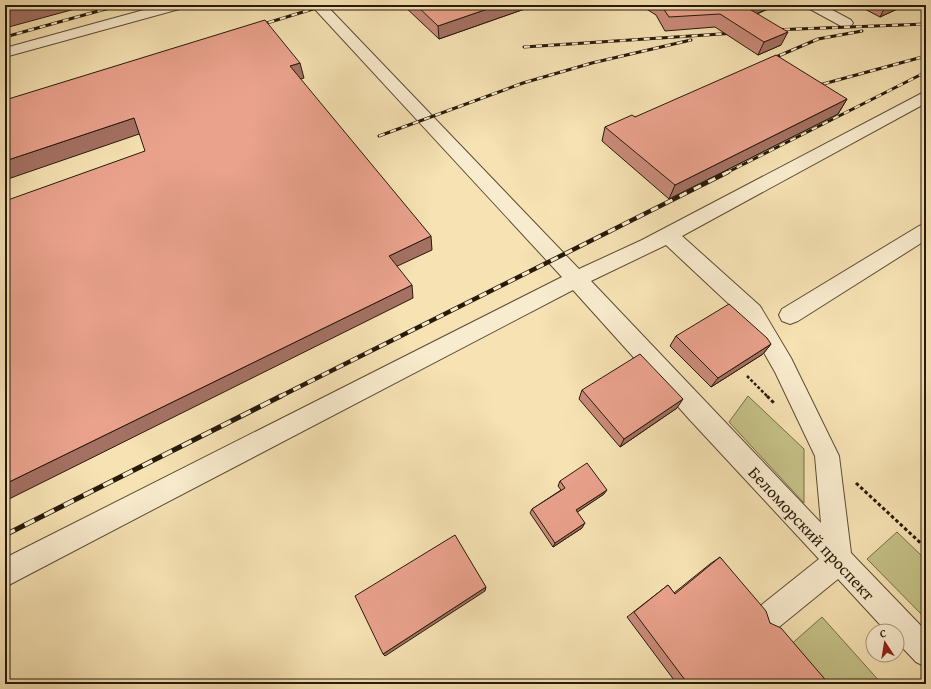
<svg xmlns="http://www.w3.org/2000/svg" width="931" height="689" font-family="'Gentium Book Plus',serif">
  <rect width="100%" height="100%" fill="#f6e2b3"/>
  <filter id="stains"><feTurbulence type="fractalNoise" baseFrequency=".005" numOctaves="4"/><feColorMatrix values="0 0 0 0 .2 0 0 0 0 .09 0 0 0 0 .02 0 0 0 .5 -.17"/></filter>
  <radialGradient id="worn" r=".72"><stop offset=".6" stop-color="#630" stop-opacity="0"/><stop offset="1" stop-color="#630" stop-opacity=".3"/></radialGradient>
  <g fill="#c4c187" stroke="#766e48">
    <path d="M748 396 804 449V503L729 422Z"/>
    <path d="M897 532 926 560V619L867 559Z"/>
    <path d="M822 617 882 684H819L788 647Z"/>
  </g>
  <g fill="none" stroke-linecap="round" stroke-linejoin="round">
    <g stroke="#5b4c34" stroke-width="2">
      <g id="minor">
        <path d="M162 5H185L183 8 5 57V48Z"/>
        <path d="M311 5H326L579 269 642 240 926 91V103L682 236 760 306 791 358 839 456 851 553 926 631V667L916 662 897 642V631H886L838 579 779 627 769 631 759 627 755 617 759 607 819 559 690 420 573 290 5 587V558L562 277ZM666 245 744 318 775 372 815 456 821 523 591 281Z"/>
        <path d="M806 5H823L851 20 853 23 851 26H841L808 8Z"/>
        <path d="M926 224V240L798 321 790 324 782 321 779 315 782 309 919 226Z"/>
      </g>
    </g>
    <path stroke="#271a09" stroke-width="2.5" stroke-dasharray="3 2" stroke-linecap="butt" d="M747 376 768 397"/>
    <g stroke="#271a09" stroke-width="3" stroke-dasharray="3.5 2.5" stroke-linecap="butt">
      <path d="M767 396 775 404"/>
      <path d="M856 483 926 548"/>
    </g>
    <use href="#minor" fill="#f9ecce" fill-rule="evenodd"/>
    <g stroke="#271a09" stroke-width="3">
      <g id="rail-far2">
        <path d="M257 26 326 5"/>
        <path d="M772 30 926 24"/>
        <path d="M5 37 120 5"/>
        <path d="M524 47 736 33"/>
        <path d="M769 60 818 39 862 31"/>
        <path d="M812 87 926 56"/>
        <path d="M379 136 523 83 592 63 691 40"/>
        <path d="M726 173 926 72"/>
      </g>
    </g>
    <g stroke="#271a09" stroke-width="4.5">
      <path id="rail-far1" d="M279 397 728 172"/>
    </g>
    <g stroke="#271a09" stroke-width="5">
      <path id="rail" d="M5 535 281 396"/>
    </g>
    <use href="#rail-far2" stroke="#f9ecce" stroke-width="2" stroke-dasharray="6" stroke-linecap="butt"/>
    <use href="#rail-far1" stroke="#f9ecce" stroke-width="3" stroke-dasharray="8" stroke-linecap="butt"/>
    <use href="#rail" stroke="#f9ecce" stroke-width="3.5" stroke-dasharray="11" stroke-linecap="butt"/>
  </g>
  <g fill="#c98b79" stroke="#271a09">
    <path d="M403 5H536L439 39Z"/>
    <path d="M640 5H775V6L757 14 781 45 758 55 715 27 665 31 656 15Z"/>
    <path d="M857 5H906L880 17Z"/>
    <path d="M847 99 838 114 669 199 602 141 605 127 635 117Z"/>
    <path d="M676 336 771 344 763 354 711 387 670 346Z"/>
    <path d="M582 390 677 408 620 447 579 399Z"/>
    <path d="M560 481 604 494 577 512 582 528 553 547 530 513 532 509 561 490 558 486Z"/>
    <path d="M720 557 770 623 829 684H677L627 617 668 585 674 593 710 564Z"/>
  </g>
  <g fill="#a47163" stroke="#271a09">
    <path d="M29 5H85L86 6 5 28V11Z"/>
    <path d="M499 5H536L439 39 438 26Z"/>
    <path d="M751 5H775V6L741 20 746 7Z"/>
    <path d="M886 5H906L880 17Z"/>
    <path d="M788 32 781 45 758 55 764 42Z"/>
    <path d="M300 63 304 78 294 81 290 66Z"/>
    <path d="M847 99 838 114 669 199 675 185Z"/>
    <path d="M134 118 142 133 5 180V161Z"/>
    <path d="M431 236 432 250 391 269 389 256Z"/>
    <path d="M412 285 413 298 5 501V484Z"/>
    <path d="M771 344 763 354 711 387 718 378Z"/>
    <path d="M683 399 677 408 620 447 624 439Z"/>
    <path d="M607 490 604 494 573 515 576 510Z"/>
    <path d="M585 523 582 528 553 547 555 543Z"/>
    <path d="M486 587 485 591 385 656 383 654Z"/>
  </g>
  <g fill="#eaa28d" stroke="#271a09">
    <path d="M5 5H29L5 11Z"/>
    <path d="M416 5H499L438 26Z"/>
    <path d="M661 5H751L746 7 788 32 764 42 720 14 669 17Z"/>
    <path d="M265 20 300 63 290 66 431 236 389 256 412 285 5 484V201L145 151 134 118 5 161V100Z"/>
    <path d="M776 55 847 99 675 185 605 127 632 115 635 117Z"/>
    <path d="M729 304 767 338 771 344 718 378 676 336Z"/>
    <path d="M640 354 683 399 624 439 582 390Z"/>
    <path d="M587 463 607 490 576 510 585 523 555 543 532 509 565 488 560 481Z"/>
    <path d="M455 535 486 587 383 654 355 596Z"/>
    <path d="M720 557 766 611 770 623 781 628 829 684H688L634 612 668 585 675 594Z"/>
  </g>
  <g text-anchor="middle" dominant-baseline="central" stroke-width="3" stroke-linejoin="round" paint-order="stroke">
    <g font-size="17" fill="#271a09" stroke="#f9ecce">
      <text transform="translate(812 533) rotate(47)">Беломорский проспект</text>
    </g>
  </g>
  <rect width="931" height="689" fill="none" stroke="#f6e2b3" stroke-width="20"/>
  <rect x="6" y="6" width="919" height="677" fill="none" stroke="#271a09" stroke-width="2"/>
  <rect x="10" y="10" width="911" height="669" fill="none" stroke="#271a09"/>
  <g transform="translate(885 643) rotate(348)"><circle r="19" fill="#f9ecce" stroke="#a5987f"/>
  <path d="M0-3L7 15L0 10L-7 15Z" fill="#8f2418"/>
  <text y="-6" font-size="11" font-weight="bold" text-anchor="middle" fill="#271a09">С</text>
  </g>
  <rect width="100%" height="100%" filter="url(#stains)"/>
  <rect width="100%" height="100%" fill="url(#worn)"/>
</svg>
